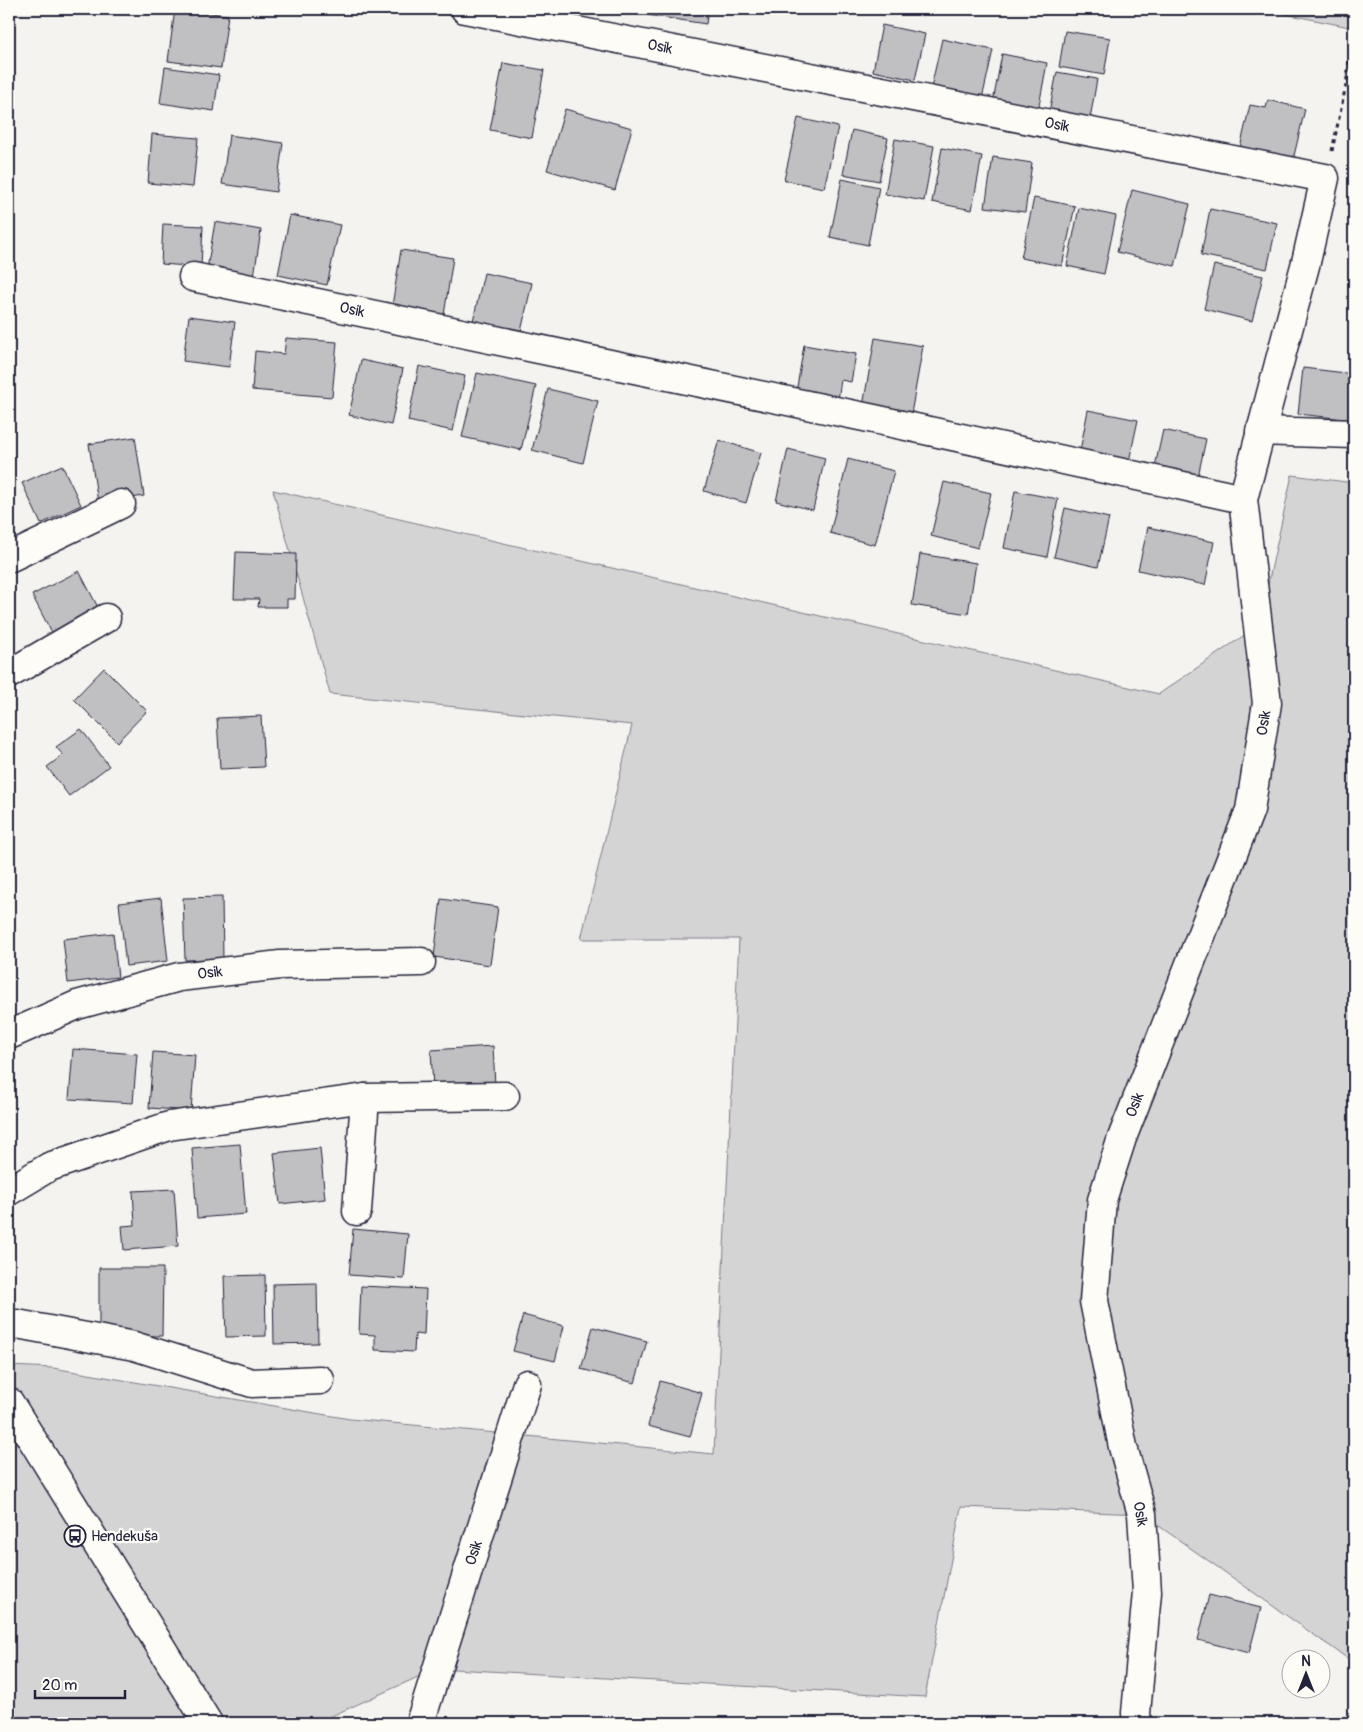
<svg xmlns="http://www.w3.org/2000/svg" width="1363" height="1732" font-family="Pangolin,sans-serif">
  <rect width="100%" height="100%" fill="#f4f3ef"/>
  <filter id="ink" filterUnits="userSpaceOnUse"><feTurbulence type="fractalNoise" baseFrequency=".02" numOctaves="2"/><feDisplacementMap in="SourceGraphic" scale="10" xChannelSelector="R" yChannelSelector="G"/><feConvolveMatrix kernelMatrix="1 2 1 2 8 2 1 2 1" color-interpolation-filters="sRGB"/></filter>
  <g filter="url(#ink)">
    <g fill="#d5d4d5" stroke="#7c7b88">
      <path d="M1261 9H1354V28Z"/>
      <path d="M1292 475 1354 483V1663L1142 1514 961 1507 925 1697 438 1668 316 1723H9V1366L53 1368 350 1419 714 1454 739 939H581L632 725 330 694 273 490 1159 694 1259 625Z"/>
    </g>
    <g fill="#c0bfc2" stroke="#22223b">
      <path d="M175 9 228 15 221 68 168 61Z"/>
      <path d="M526 9H574L572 21Z"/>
      <path d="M648 9H708L706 24 647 15Z"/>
      <path d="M882 25 925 34 915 80 873 71Z"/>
      <path d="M1065 31 1110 38 1104 75 1059 67Z"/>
      <path d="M942 39 993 50 982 99 931 88Z"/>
      <path d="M1002 54 1047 63 1038 111 993 102Z"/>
      <path d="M503 63 544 70 532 138 490 130Z"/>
      <path d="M165 67 219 75 214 111 160 103Z"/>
      <path d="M1057 72 1097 79 1090 119 1049 112Z"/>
      <path d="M1268 100 1305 109 1293 160 1240 148 1250 105 1266 108Z"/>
      <path d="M565 109 632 128 615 190 547 170Z"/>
      <path d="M798 118 838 127 824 188 784 180Z"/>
      <path d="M852 130 888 138 879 181 843 174Z"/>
      <path d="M152 134 198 138 193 187 148 183Z"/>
      <path d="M229 135 283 143 276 192 222 184Z"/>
      <path d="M895 139 934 146 924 201 885 194Z"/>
      <path d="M942 148 982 156 972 210 932 202Z"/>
      <path d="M993 157 1032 163 1025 212 985 207Z"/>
      <path d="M842 179 879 187 868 245 830 237Z"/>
      <path d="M1132 190 1190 204 1175 266 1117 252Z"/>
      <path d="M1034 198 1075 206 1062 266 1021 258Z"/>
      <path d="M1079 208 1116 216 1104 274 1067 266Z"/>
      <path d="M1210 209 1277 223 1267 269 1201 255Z"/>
      <path d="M290 215 340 225 327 285 278 275Z"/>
      <path d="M215 222 261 230 253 283 206 275Z"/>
      <path d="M163 224 203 226 201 267 161 264Z"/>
      <path d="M401 250 453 258 444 315 392 306Z"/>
      <path d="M1214 265 1263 276 1252 321 1204 309Z"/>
      <path d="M484 273 532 283 520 336 472 325Z"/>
      <path d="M189 316 235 322 229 367 183 361Z"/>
      <path d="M286 338 337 342 332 397 252 390 255 351 284 354Z"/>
      <path d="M875 338 923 346 911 414 863 406Z"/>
      <path d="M804 345 856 354 851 382 841 380 838 400 796 393Z"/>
      <path d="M361 360 403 369 391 425 349 415Z"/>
      <path d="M419 366 465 376 453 431 408 421Z"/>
      <path d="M1303 368 1354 374V420L1298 414Z"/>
      <path d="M477 373 536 386 521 450 462 437Z"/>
      <path d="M548 389 598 401 583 463 532 450Z"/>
      <path d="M1088 410 1138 420 1128 466 1079 456Z"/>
      <path d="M1163 430 1206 439 1197 481 1154 471Z"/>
      <path d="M135 437 144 496 98 503 89 444Z"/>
      <path d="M719 440 761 453 746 503 704 491Z"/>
      <path d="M788 449 825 458 813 510 776 501Z"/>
      <path d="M848 459 894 471 875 545 830 533Z"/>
      <path d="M62 465 81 505 41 524 22 483Z"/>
      <path d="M944 482 991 493 978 548 931 536Z"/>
      <path d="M1015 491 1058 499 1047 557 1004 548Z"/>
      <path d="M1065 508 1109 518 1098 567 1054 557Z"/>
      <path d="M1148 527 1214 542 1205 585 1138 570Z"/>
      <path d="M236 552 296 554 295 599H287V607H258L259 599H234Z"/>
      <path d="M920 554 976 563 968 614 912 605Z"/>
      <path d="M79 571 101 613 54 637 32 595Z"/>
      <path d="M104 668 147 711 117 742 74 699Z"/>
      <path d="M261 716 264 767 220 769 217 718Z"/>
      <path d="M81 729 109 766 69 796 47 767 63 755 56 747Z"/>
      <path d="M222 897 223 960H185L183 898Z"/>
      <path d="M161 898 168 961 126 966 119 903Z"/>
      <path d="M441 899 498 907 490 965 434 957Z"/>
      <path d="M113 933 118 977 68 983 63 939Z"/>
      <path d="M493 1046 495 1086 433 1089 431 1050Z"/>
      <path d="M73 1049 137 1054 133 1103 69 1099Z"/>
      <path d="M153 1052 195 1055 191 1111 149 1108Z"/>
      <path d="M240 1144 246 1214 197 1218 192 1148Z"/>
      <path d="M320 1148 325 1199 280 1204 274 1153Z"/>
      <path d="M174 1189 178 1246 124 1250 122 1226 135 1225 133 1191Z"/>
      <path d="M353 1229 408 1234 404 1279 349 1275Z"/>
      <path d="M99 1268H163L162 1336 99 1335Z"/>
      <path d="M265 1275 266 1336 226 1337 224 1276Z"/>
      <path d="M317 1283 318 1343 274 1344 273 1284Z"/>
      <path d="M361 1286 426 1289 424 1335 415 1334 414 1352 375 1350V1335L359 1334Z"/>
      <path d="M523 1315 564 1326 555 1361 513 1351Z"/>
      <path d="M593 1327 647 1341 635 1383 581 1369Z"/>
      <path d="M660 1381 702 1393 690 1437 648 1426Z"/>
      <path d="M1209 1595 1261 1608 1249 1653 1198 1640Z"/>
    </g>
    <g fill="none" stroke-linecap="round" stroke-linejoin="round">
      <g stroke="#22223b" stroke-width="31">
        <g id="minor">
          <path d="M465 9 1325 178 1306 262 1243 499 1267 703 1250 810 1122 1138 1102 1200 1094 1301 1123 1447 1142 1514 1147 1592 1136 1713 1137 1723"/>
          <path d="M193 277 874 419 1243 499"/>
          <path d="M1260 431 1354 434"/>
          <path d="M9 558 121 504"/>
          <path d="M9 674 106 618"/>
          <path d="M9 1035 77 1005 179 977 280 965 421 962"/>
          <path d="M9 1191 49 1167 169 1126 365 1098 505 1096"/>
          <path d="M357 1211 365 1098"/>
          <path d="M9 1327 17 1324 134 1346 252 1383 320 1380"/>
          <path d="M420 1723 527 1384"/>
        </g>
      </g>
      <g stroke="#22223b" stroke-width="31">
        <path id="secondary" d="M9 1402 208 1723"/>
      </g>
      <path stroke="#22223b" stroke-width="3" stroke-dasharray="4 4" stroke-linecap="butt" d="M1332 151 1346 85 1354 29"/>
      <use href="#minor" stroke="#fdfcf7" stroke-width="28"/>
      <use href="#secondary" stroke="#fdfcf7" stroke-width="28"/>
    </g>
  </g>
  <defs>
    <g id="bus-ring" transform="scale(1.125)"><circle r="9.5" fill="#fdfcf7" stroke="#22223b" stroke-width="1.5"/><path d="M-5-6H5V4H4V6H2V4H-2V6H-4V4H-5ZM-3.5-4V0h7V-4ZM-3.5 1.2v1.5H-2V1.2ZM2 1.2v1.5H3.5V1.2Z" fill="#22223b"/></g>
  </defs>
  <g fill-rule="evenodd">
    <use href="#bus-ring" x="75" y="1536"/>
  </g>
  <g text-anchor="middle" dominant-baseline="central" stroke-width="4.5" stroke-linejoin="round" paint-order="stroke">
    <g font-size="15" fill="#22223b" stroke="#fdfcf7">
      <text transform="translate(660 47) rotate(11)">Osik</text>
      <text transform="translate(1057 125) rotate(11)">Osik</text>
      <text transform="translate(352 310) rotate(12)">Osik</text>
      <text transform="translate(1264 723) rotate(-81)">Osik</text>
      <text transform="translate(210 973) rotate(-7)">Osik</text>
      <text transform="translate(1135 1105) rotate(-69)">Osik</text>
      <text transform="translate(1140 1514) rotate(80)">Osik</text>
      <text transform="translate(474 1553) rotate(-72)">Osik</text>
    </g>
    <g font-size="15" fill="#22223b" stroke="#fdfcf7" text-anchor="start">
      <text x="91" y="1536">Hendekuša</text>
    </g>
  </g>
  <rect width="1363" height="1732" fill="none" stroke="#fdfcf7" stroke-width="30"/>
  <rect x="15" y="15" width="1333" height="1702" fill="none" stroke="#22223b" stroke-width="2" filter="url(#ink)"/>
  <g transform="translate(1306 1674)"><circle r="24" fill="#fdfcf7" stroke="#a5a5ac"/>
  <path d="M0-4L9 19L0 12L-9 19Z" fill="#22223b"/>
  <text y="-8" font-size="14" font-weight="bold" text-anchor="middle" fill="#22223b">N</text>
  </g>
  <path d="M35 1690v8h90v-8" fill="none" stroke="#22223b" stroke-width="2.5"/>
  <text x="42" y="1690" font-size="15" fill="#22223b" stroke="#fdfcf7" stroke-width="4" paint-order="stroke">20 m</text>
</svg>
